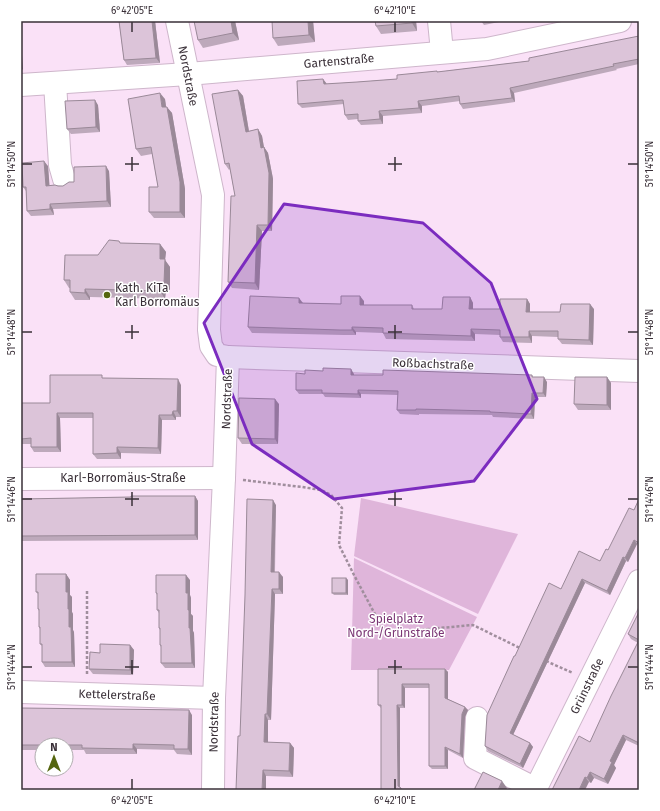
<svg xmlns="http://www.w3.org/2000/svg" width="660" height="811" font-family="'Fira Sans',sans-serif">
  <rect width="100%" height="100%" fill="#fae1f7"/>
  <g fill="#dfb5da">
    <path d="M361 498 518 534 478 614 354 556Z"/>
    <path d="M354 558 477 617 449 670H351Z"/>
  </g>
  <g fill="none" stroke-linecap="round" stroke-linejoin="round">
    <g stroke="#ceb6cb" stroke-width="24">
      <g id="minor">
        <path d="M177 21 213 195 209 330 211 346 217 355 228 357 224 478 214 698 213 790"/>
        <path d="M439 21 442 52"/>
        <path d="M55 83 60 165 64 179"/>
        <path d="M21 85 188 74 487 49 620 21"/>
        <path d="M228 357 639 371"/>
        <path d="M21 479 224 478"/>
        <path d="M21 692 214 698"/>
        <path d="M477 718 475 758 536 789"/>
        <path d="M535 790 639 581"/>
      </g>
    </g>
    <g stroke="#a08e9d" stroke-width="2.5" stroke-dasharray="3 2" stroke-linecap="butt">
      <path d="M243 480 302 487 321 490 331 495 342 508 339 545 354 575 385 633 473 625 522 649"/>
      <path d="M87 591V675"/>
      <path d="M546 661 573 673"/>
    </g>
    <use href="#minor" stroke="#fff" stroke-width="22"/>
  </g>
  <g fill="#bda9bb">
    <path d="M119 21H155L160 63 127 65 124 60Z"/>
    <path d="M235 21 239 40 203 48 198 40Z"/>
    <path d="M313 21 315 42 278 46 273 38Z"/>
    <path d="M416 21 417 31 381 34 376 26Z"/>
    <path d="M481 21H504L484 25Z"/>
    <path d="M639 36V64L616 69 617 70 514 93 515 102 463 109 460 104V101L422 106V113L383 116V124L361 125 358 121V119L348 120 345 115 344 104 302 108 298 104 323 79 327 84 357 82 397 79 437 72 529 61Z"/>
    <path d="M238 90 243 96 249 131 258 129 262 136 264 147 268 153 273 179 272 231H262L259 290 232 288 228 282 235 196 230 169 229 170 225 164Z"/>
    <path d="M165 99 166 107 172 113 185 189V218H154L149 212 158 187 152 154 141 156 136 149Z"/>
    <path d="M98 105 100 132 71 134 67 129Z"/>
    <path d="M48 166 49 185 63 186 109 171 111 207 53 209 54 215 31 216 27 211 26 191 23 187Z"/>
    <path d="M120 243 160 244 166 252 165 260 170 267V290H166L165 299 90 297V300H75L70 292V288H69L64 280 98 255Z"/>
    <path d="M470 297 473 303V309H500L527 299 530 304V312H560L594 309 593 345 562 344 558 339V337L532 336V343L503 342 500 337V335L475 334V341L386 339 383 333 356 332V335H344L252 333 248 327 303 303 341 304 364 301V305H412L414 309H442Z"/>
    <path d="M323 371 354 374V375H532L533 377 547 382 546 397H535L534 419 493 417 492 415 419 414V415L400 414 397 410 398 395 361 394V398L325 397 323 394H299L296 390 305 374Z"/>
    <path d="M607 377 611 383V410H578L574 404Z"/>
    <path d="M104 378 181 385V417H176V420H162L161 454 121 453V459H97L93 454V418H60L61 452H34L31 447V444H21V403H50Z"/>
    <path d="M279 404 278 444H242L238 438Z"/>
    <path d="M195 496 198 501V540L21 541V499L131 497Z"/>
    <path d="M639 499V545L637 544 628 562 626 561 610 595 585 583 513 735 530 743 533 747 523 768 488 751 485 746 515 656 561 589 600 561 608 550 634 510Z"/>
    <path d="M276 505 275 572 283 577V594H275L271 720H268V743H290L294 748 293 777 266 776V790L240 736Z"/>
    <path d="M66 574 70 580V595L72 597V612L73 614V630L74 632 75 667H45L42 662V646L40 644V629L39 627V611L38 609V594L36 592Z"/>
    <path d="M346 578 348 580V595H334L332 593Z"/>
    <path d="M190 580V595L191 598V614L193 616V631L194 633 195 668H165L161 663V647L160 645V630L159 628V613L157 610V595L156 593Z"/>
    <path d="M639 612V746L626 740 614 765 616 768 608 784 594 778 591 783 589 782 552 790 590 742 638 643 631 639 628 634Z"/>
    <path d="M130 645 134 650 133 675 93 674 89 669 100 653Z"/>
    <path d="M378 669H445L448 672V699L465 707 468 710 465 717 463 758 448 750V769H432L429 766V688H405V708H400L381 790V708L378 705Z"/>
    <path d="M21 708 192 715V755L177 754 174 750 137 749V754H86L84 750H66V745H42V750H21Z"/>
  </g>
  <g fill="#9a8998">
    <path d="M152 21H155L160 63 156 58Z"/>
    <path d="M231 21H235L239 40 233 33Z"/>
    <path d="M308 21H313L315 42 309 35Z"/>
    <path d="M412 21H416L417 31 412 23Z"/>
    <path d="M21 40 23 70 21 68Z"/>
    <path d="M323 79 326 83 327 89 324 84Z"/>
    <path d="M510 88 514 93 515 102 512 98Z"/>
    <path d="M238 90 243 96 250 138 246 132Z"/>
    <path d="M160 93 165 99 167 114 162 107Z"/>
    <path d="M95 100 98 105 100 132 96 127Z"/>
    <path d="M418 101 422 106V113L419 108Z"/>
    <path d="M167 107 172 113 185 189V218L180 212Z"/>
    <path d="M379 111 383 116V124L380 119Z"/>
    <path d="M258 129 262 136 265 154 261 148Z"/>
    <path d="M264 147 268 153 273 179 272 231 268 225Z"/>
    <path d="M44 161 48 166 50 191 46 186Z"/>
    <path d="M106 166 109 171 111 207 107 201Z"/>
    <path d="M50 204 53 209 54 215 50 209Z"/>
    <path d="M257 225 262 231 259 290 255 283Z"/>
    <path d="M160 244 166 252 165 260 170 267V290L164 283 160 259Z"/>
    <path d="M160 283 166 290 165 299 160 291Z"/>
    <path d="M85 289 90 297V300L85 293Z"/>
    <path d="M360 296 364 301V310L360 305Z"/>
    <path d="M470 297 473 303V314L469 309Z"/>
    <path d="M299 298 303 303H299Z"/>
    <path d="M527 299 530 304V317L526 312Z"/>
    <path d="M590 304 594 309 593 345 589 340Z"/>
    <path d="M352 327 356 332V335L352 330Z"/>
    <path d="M471 329 475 334V341L471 336Z"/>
    <path d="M529 331 532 336V343L529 337Z"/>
    <path d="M351 369 354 374V379L351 375Z"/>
    <path d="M544 377 547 382 546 397 543 393Z"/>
    <path d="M607 377 611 383V410L607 405Z"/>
    <path d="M178 379 181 385V417L177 411Z"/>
    <path d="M358 390 361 394V398L358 394Z"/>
    <path d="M532 393 535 397 534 419 531 414Z"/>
    <path d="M275 399 279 404 278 444 275 439Z"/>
    <path d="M173 411 176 417V420L172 415Z"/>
    <path d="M57 413 60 418 61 452 57 447Z"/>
    <path d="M159 415 162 420 161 454 158 448Z"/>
    <path d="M117 447 121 453V459L117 453Z"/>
    <path d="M195 496 198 501V540L195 535Z"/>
    <path d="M273 500 276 505 274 577 271 572Z"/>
    <path d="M634 540 637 544 628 562 625 558Z"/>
    <path d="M623 557 626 561 610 595 607 591Z"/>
    <path d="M279 572 283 577V594L279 589Z"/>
    <path d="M66 574 70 580V595L72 597V612L73 614V630L74 632 75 667 72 662 66 592Z"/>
    <path d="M186 575 190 580V595L191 598V614L193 616V631L194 633 195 668 192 663 186 593Z"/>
    <path d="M346 578 348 580V595L346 593Z"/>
    <path d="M582 579 585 583 512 737 510 733Z"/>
    <path d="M272 589 275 594 271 720 267 714Z"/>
    <path d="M130 645 134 650 133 675 130 670Z"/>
    <path d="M445 669 448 672V702L445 698Z"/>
    <path d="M402 684 405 688V708L402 705Z"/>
    <path d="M397 705 400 708V789L398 786Z"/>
    <path d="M465 707 468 710 465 717 463 758 460 754 462 714Z"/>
    <path d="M189 710 192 715V755L188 749Z"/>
    <path d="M265 714 268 720V748L264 742Z"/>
    <path d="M623 735 626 740 614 765 616 768 608 784 604 779 610 761Z"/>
    <path d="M290 743 294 748 293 777 289 771Z"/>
    <path d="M530 743 533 747 523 768 520 764Z"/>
    <path d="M133 744 137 749V754L133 749Z"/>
    <path d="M445 747 448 750V769L445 766Z"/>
    <path d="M263 770 266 776V790H262Z"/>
    <path d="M590 772 594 778 591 783 587 778Z"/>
    <path d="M585 777 589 782 585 790H579Z"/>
    <path d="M502 781 507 788 506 790H498Z"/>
  </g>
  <g fill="#dcc4d9" stroke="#9a8998">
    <path d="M119 21H152L156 58 124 60Z"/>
    <path d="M194 21H231L233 33 198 40Z"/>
    <path d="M272 21H308L309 35 273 38Z"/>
    <path d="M375 21H412V23L376 26Z"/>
    <path d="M639 36V59L613 64 614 66 510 88 512 98 460 104 459 96 418 101 419 108 379 111 380 119 358 121V114L345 115 343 100 298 104 297 81 323 79 324 84 357 82 397 79V75L437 71V72L529 61V58Z"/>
    <path d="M238 90 246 132 258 129 261 148 264 147 269 173 268 225H257L255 283 228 282 231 196H235L229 163 225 164 212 94Z"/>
    <path d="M160 93 162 107H167L180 182V212H149V187H158L151 147 136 149 128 99Z"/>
    <path d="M95 100 96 127 67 129 65 101Z"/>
    <path d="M44 161 46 186 55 185 58 186H63L69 182H74V167L106 166 107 201 50 204V209L27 211 26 187H23L22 163Z"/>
    <path d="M109 240 119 241 120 243 160 244V259H165L164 283H160V291L85 289V293L70 292V280H64L65 255H98Z"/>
    <path d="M250 296 299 298V303L341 304V296H360V305H412V309H442L443 297H470L469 309H500V299H527L526 312H560L561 304H590L589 340 558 339V331H529V337H500V330L471 329V336L383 333V328L352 327V330H340L248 327Z"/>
    <path d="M323 368 351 369V375H383V370L532 375V377H544L543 393H532L531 414 490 412V411L416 409V410H397L398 391 358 390V394L322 393V390H296V373L305 374V370L323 371Z"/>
    <path d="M50 375H102V378L178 379 177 411H173L172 415H159L158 448 117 447V453L93 454V413H57V447H31V438L21 439V403H50Z"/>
    <path d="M575 377H607V405L574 404Z"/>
    <path d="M239 398 275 399V439L238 438Z"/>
    <path d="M131 496H195V535L21 536V499L131 497Z"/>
    <path d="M247 499 273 500 271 572H279V589H272L267 714H265L264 742 290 743 289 771 263 770 262 790H236L238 736H240L245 595Z"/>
    <path d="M639 499V543L634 540 625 558 623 557 607 591 582 579 510 733 530 743 520 764 485 746 487 715 514 656H515L549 583 561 589 579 551 600 561 606 549 608 550 629 508 634 510Z"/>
    <path d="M36 574H66V592H68V609H69V627H71L72 662H42V644H40V627H39V609H38V592H36Z"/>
    <path d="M156 575H186V593H188V610H189V628H190L192 663H161V645H160V628H159V610H157V593H156Z"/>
    <rect x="332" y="578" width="14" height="15"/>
    <path d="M639 612V640L628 634Z"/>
    <path d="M639 640V743L623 735 610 761 612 762 604 779 590 772 587 778 585 777 579 790H552L579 736 590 742 611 696Z"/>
    <path d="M100 644 130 645V670L89 669 90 652 100 653Z"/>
    <path d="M378 669H445V698L465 707 462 714 460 754 445 747V766H429V684H402V705H397L398 786 401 788V790H381V705H378Z"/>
    <path d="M21 708 189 710 188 749H174V745L133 744V749L82 748V745H21Z"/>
    <path d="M483 772 502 781 498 790H474Z"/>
  </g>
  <path fill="#7b2cbf" fill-opacity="0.2" stroke="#7b2cbf" stroke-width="3" stroke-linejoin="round" d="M284 204 423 223 491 283 537 399 474 481 334 499 252 444 204 323Z"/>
  <path fill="none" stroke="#3a3038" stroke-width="1.5" d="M132 22V32M395 22V32M132 157V171M395 157V171M22 164H32M125 164H139M388 164H402M628 164H638M132 325V339M395 325V339M22 332H32M125 332H139M388 332H402M628 332H638M132 492V506M395 492V506M22 499H32M125 499H139M388 499H402M628 499H638M132 660V674M395 660V674M22 667H32M125 667H139M388 667H402M628 667H638M132 779V789M395 779V789"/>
  <circle fill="#55660f" stroke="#fff" stroke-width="1.5" cx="107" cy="295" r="4"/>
  <g text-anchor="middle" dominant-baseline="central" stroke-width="3" stroke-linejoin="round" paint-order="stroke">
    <g font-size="12" fill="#3a3038" stroke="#fff">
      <text transform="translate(339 61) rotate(-5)">Gartenstraße</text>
      <text transform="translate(188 76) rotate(79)">Nordstraße</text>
      <text transform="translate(433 364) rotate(2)">Roßbachstraße</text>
      <text transform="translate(227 399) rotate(-88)">Nordstraße</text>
      <text x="123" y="478">Karl-Borromäus-Straße</text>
      <text transform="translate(587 686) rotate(-64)">Grünstraße</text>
      <text transform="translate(117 695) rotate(2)">Kettelerstraße</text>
      <text transform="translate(214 722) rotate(-89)">Nordstraße</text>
    </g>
    <g font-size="12" fill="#3a3038" stroke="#fff" text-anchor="start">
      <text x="115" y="288">Kath. KiTa<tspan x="115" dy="14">Karl Borromäus</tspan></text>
    </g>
    <g font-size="12" fill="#7b3675" stroke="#fff">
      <text x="396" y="619">Spielplatz<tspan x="396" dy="14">Nord-/Grünstraße</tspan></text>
    </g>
  </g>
  <rect width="660" height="811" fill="none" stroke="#ffffff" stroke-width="44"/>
  <g transform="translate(54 757)"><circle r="19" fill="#ffffff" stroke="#b0acaf"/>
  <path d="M0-3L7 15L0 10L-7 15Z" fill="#55660f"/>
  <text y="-6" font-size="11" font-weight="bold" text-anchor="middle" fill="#3a3038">N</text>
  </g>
  <rect x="22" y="22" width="616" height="767" fill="none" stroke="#3a3038" stroke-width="1.5"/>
  <g font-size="10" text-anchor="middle" fill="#3a3038">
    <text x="132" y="14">6°42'05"E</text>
    <text x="395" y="14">6°42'10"E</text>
    <text transform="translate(11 164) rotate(-90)" y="4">51°14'50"N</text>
    <text transform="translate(649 164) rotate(-90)" y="4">51°14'50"N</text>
    <text transform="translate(11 332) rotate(-90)" y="4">51°14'48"N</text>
    <text transform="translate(649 332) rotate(-90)" y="4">51°14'48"N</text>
    <text transform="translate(11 499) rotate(-90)" y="4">51°14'46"N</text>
    <text transform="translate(649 499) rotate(-90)" y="4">51°14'46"N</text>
    <text transform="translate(11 667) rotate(-90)" y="4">51°14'44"N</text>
    <text transform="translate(649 667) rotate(-90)" y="4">51°14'44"N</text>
    <text x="132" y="804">6°42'05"E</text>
    <text x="395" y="804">6°42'10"E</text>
  </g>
</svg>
